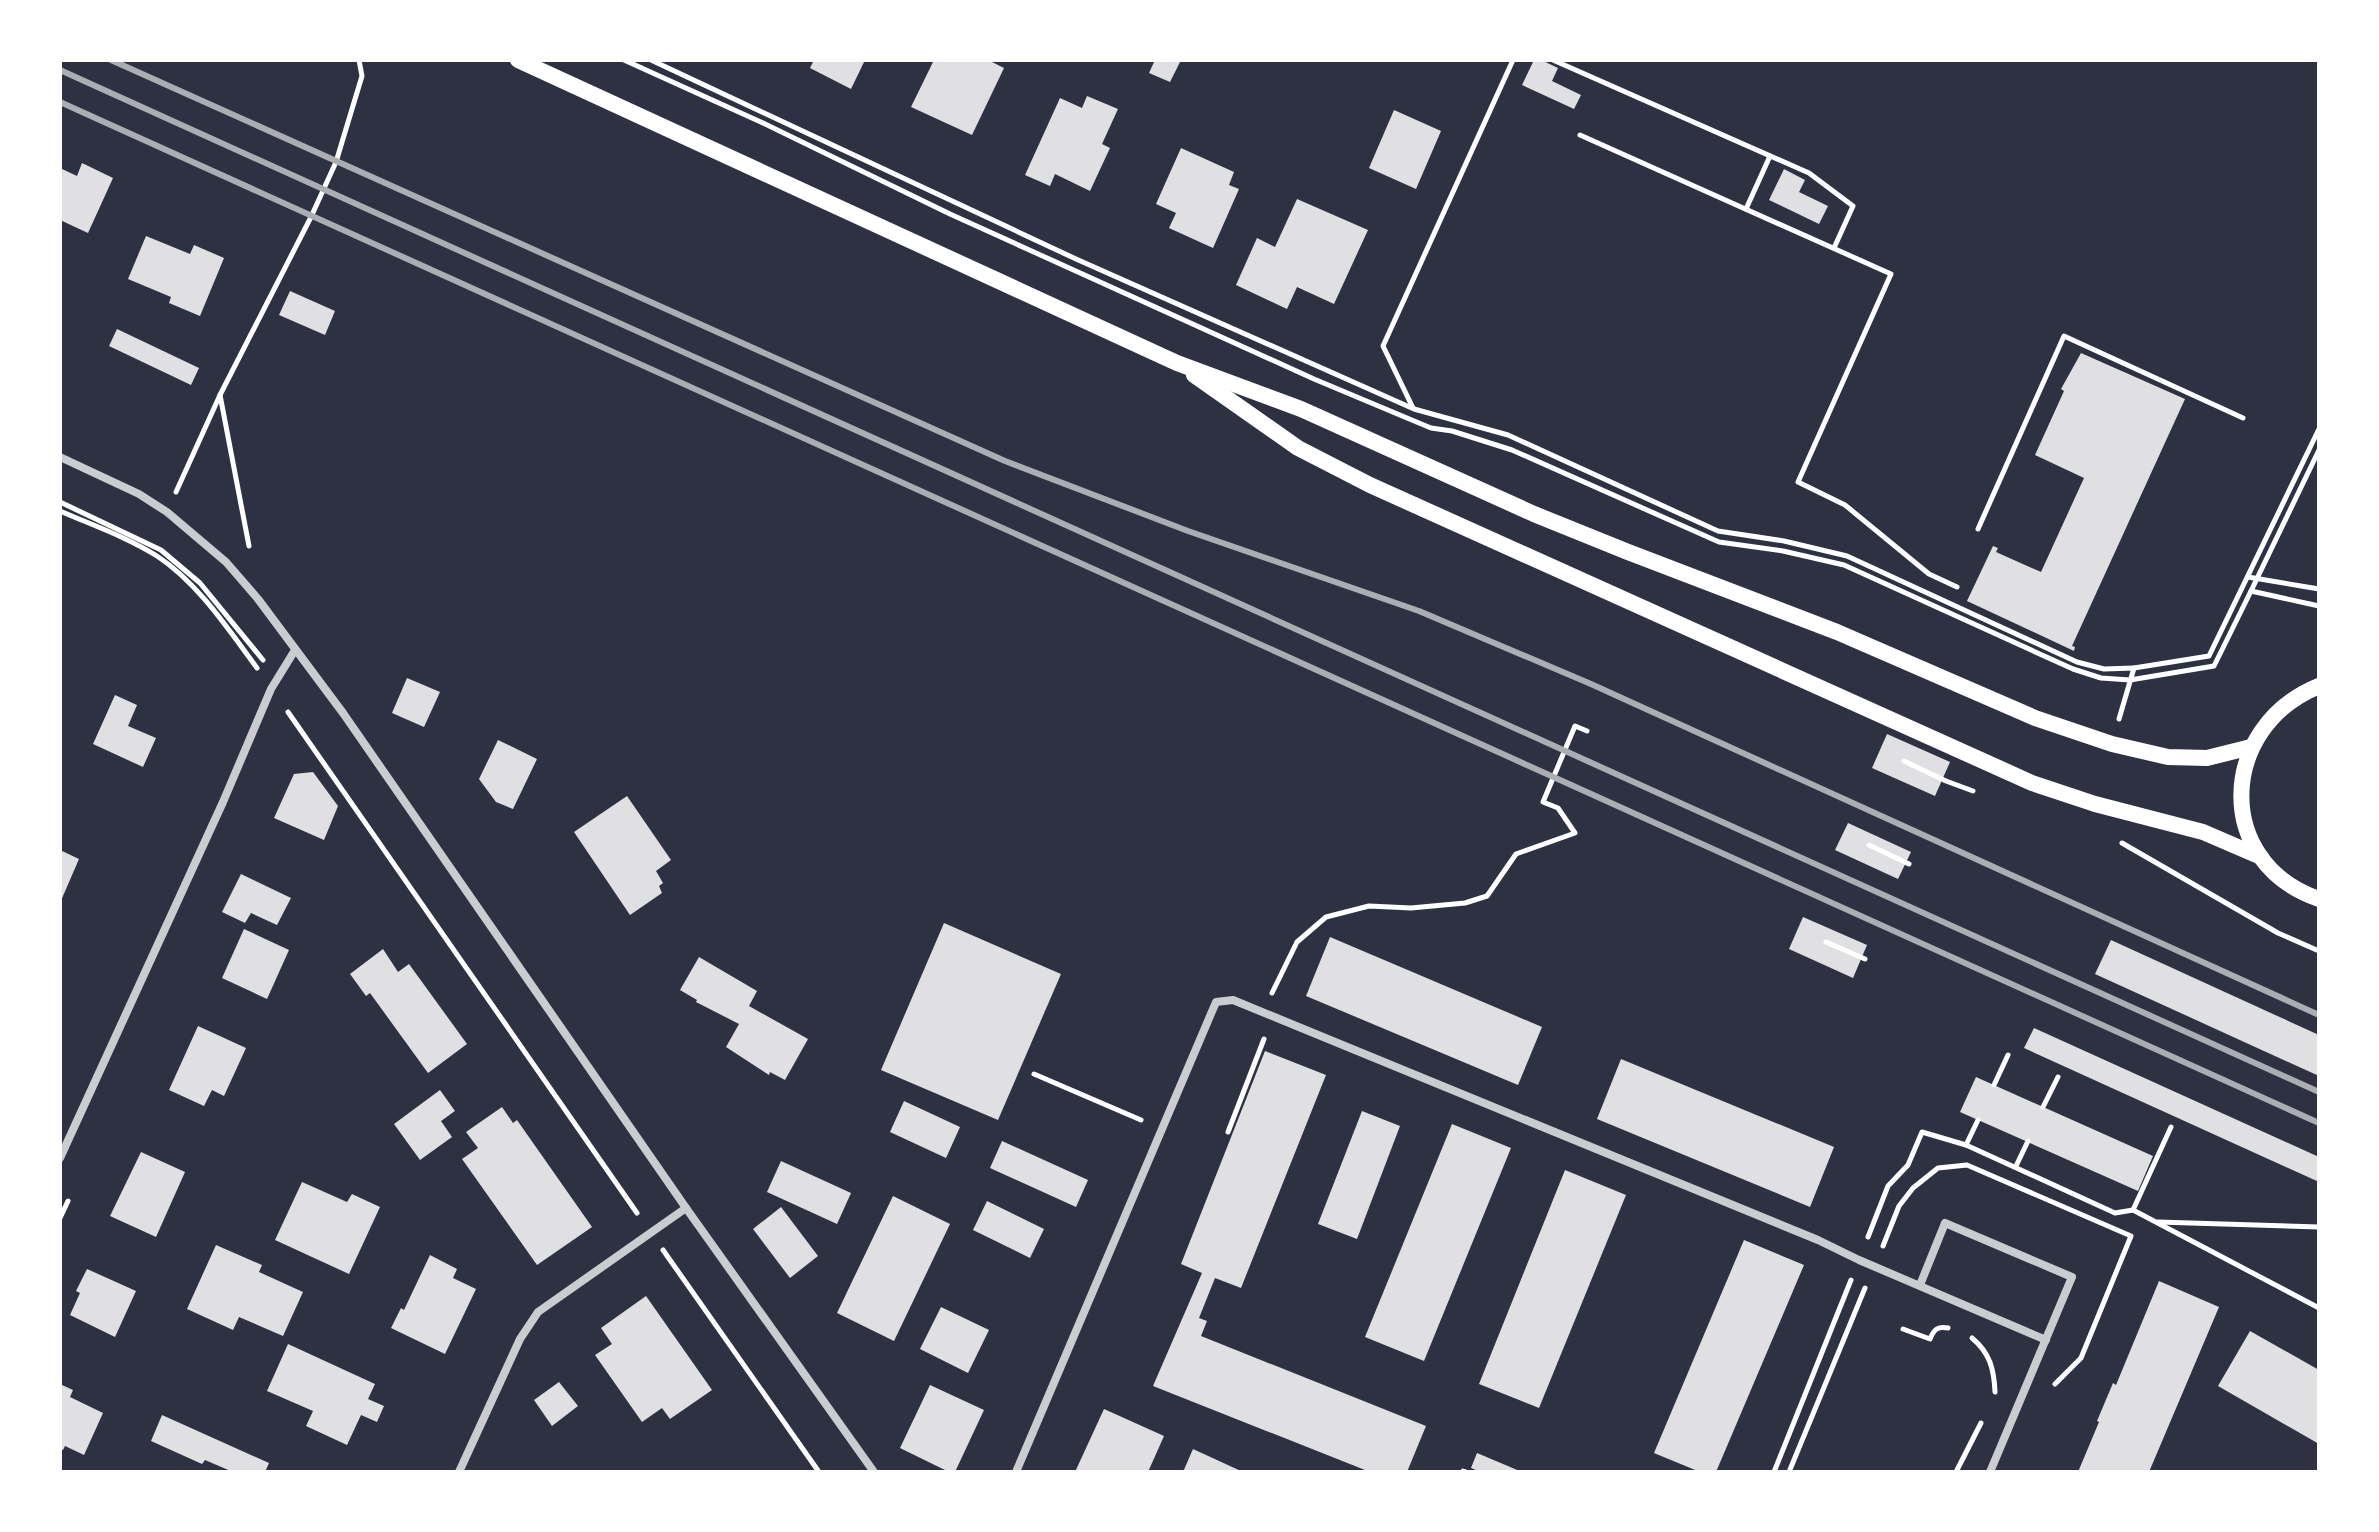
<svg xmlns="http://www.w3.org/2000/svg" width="2379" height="1532" font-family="'Fira Sans',sans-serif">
  <rect width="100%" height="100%" fill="#2d3142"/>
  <g fill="#e0e0e3">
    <path d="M814 60H865L851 89 810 68Z"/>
    <path d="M934 60H988L1004 68 972 135 911 107Z"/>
    <path d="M1155 60H1181L1170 82 1149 73Z"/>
    <path d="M1534 60H1541L1558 68 1552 81 1581 95 1574 109 1522 85Z"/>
    <path d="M1087 96 1118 109 1102 144 1110 148 1090 191 1055 174 1050 186 1025 175 1060 98 1082 108Z"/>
    <path d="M1394 110 1441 131 1416 189 1369 168Z"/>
    <path d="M1181 148 1234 172 1229 185 1239 189 1213 248 1169 228 1176 213 1156 204Z"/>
    <path d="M82 163 113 178 88 233 60 220V168L77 176Z"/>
    <path d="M1784 169 1805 180 1799 192 1828 206 1819 224 1769 200Z"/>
    <path d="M1297 199 1368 230 1334 304 1297 287 1287 309 1236 285 1257 238 1275 247Z"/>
    <path d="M146 236 190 254 194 245 224 258 200 316 169 303 171 297 128 279Z"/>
    <path d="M290 291 335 311 325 335 279 315Z"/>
    <path d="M117 329 199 368 191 385 109 346Z"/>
    <path d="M2081 353 2185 399 2072 646 2075 647 2074 651 1967 601 1993 546 1998 548 1996 552 2041 572 2084 478 2035 455 2064 391 2061 389Z"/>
    <path d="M407 678 440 692 424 727 392 713Z"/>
    <path d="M115 695 137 705 128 726 156 738 143 767 93 744Z"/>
    <path d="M1887 734 1950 762 1935 796 1872 768Z"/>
    <path d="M498 740 537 759 513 809 496 802 479 779Z"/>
    <path d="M313 772 338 806 324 840 274 818 294 774Z"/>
    <path d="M627 796 671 860 656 871 663 883 659 886 662 893 630 915 574 832Z"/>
    <path d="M1848 823 1911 852 1898 879 1835 850Z"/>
    <path d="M60 850 79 859 60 903Z"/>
    <path d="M241 874 291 898 277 925 251 913 245 923 222 912Z"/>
    <path d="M1803 917 1867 945 1853 978 1789 949Z"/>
    <path d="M944 923 1061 974 998 1120 881 1070Z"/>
    <path d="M244 929 289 950 267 999 222 978Z"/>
    <path d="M1330 937 1542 1027 1518 1085 1306 996Z"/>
    <path d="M2111 940 2319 1035V1076L2095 974Z"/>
    <path d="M383 949 398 972 409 964 467 1044 428 1073 370 993 366 996 350 974Z"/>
    <path d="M699 957 757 991 749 1006 808 1039 785 1080 770 1072 769 1075 726 1047 739 1024 696 1002 697 1000 680 990Z"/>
    <path d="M198 1026 246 1048 224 1096 212 1090 204 1106 169 1090Z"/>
    <path d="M2034 1028 2319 1157V1182L2024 1048Z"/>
    <path d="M1265 1051 1326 1075 1241 1288 1215 1278 1199 1318 1207 1321 1201 1336 1426 1426 1407 1472H1370L1153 1386 1202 1273 1181 1264Z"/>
    <path d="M1621 1059 1834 1147 1810 1207 1597 1119Z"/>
    <path d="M1976 1077 2153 1156 2138 1191 1960 1112Z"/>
    <path d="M440 1090 455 1111 441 1121 452 1137 420 1160 394 1124Z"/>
    <path d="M904 1101 960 1127 946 1158 890 1132Z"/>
    <path d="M502 1107 513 1123 517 1120 592 1227 537 1265 462 1159 478 1148 466 1132Z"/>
    <path d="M1362 1111 1400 1126 1357 1239 1318 1224Z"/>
    <path d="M1452 1124 1511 1148 1424 1361 1365 1337Z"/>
    <path d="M1002 1141 1088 1180 1076 1207 990 1168Z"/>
    <path d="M141 1152 185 1172 156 1237 110 1216Z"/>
    <path d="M781 1161 851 1193 837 1224 767 1192Z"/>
    <path d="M1565 1170 1626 1195 1539 1408 1479 1384Z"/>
    <path d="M302 1182 347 1202 352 1194 380 1207 349 1274 275 1240Z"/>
    <path d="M893 1196 950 1224 894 1341 837 1313Z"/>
    <path d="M987 1201 1044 1229 1030 1258 973 1230Z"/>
    <path d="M781 1207 818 1256 790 1278 753 1229Z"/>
    <path d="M1744 1240 1804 1265 1716 1472H1700L1654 1453Z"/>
    <path d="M216 1245 262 1265 259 1272 303 1292 283 1336 239 1317 233 1330 187 1309Z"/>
    <path d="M430 1255 457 1269 453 1278 476 1289 445 1354 391 1328 401 1308 404 1310Z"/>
    <path d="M87 1269 136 1291 115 1337 70 1315 80 1293 76 1291Z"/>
    <path d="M2159 1281 2219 1307 2149 1472H2078L2099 1422 2097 1421 2113 1383 2116 1385Z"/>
    <path d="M646 1296 712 1390 670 1419 662 1408 642 1422 595 1355 612 1344 601 1328Z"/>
    <path d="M941 1307 989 1330 968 1373 920 1349Z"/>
    <path d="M2250 1331 2319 1370V1444L2218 1386Z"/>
    <path d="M288 1344 375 1384 368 1399 384 1406 377 1422 361 1415 347 1445 306 1426 313 1411 267 1391Z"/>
    <path d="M559 1382 578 1406 552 1426 534 1400Z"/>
    <path d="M60 1384 73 1390 70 1397 103 1413 84 1455 65 1446 63 1450 60 1449Z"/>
    <path d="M930 1385 984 1410 955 1472H949L900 1448Z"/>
    <path d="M1104 1409 1164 1436 1148 1472H1075Z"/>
    <path d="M162 1415 269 1463 265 1472H233L205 1460 202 1464 151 1441Z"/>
    <path d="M1193 1449 1243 1472H1183Z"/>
    <path d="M1477 1453 1522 1472H1481L1471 1468Z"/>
  </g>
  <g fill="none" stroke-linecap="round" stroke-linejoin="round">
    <g stroke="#fff" stroke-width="5">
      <path d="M624 60 763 123 950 214 1314 379 1407 418 1431 428 1452 431 1512 450 1719 542 1783 551 1844 565 2073 669 2101 678 2130 680 2214 666 2251 591 2319 606"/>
      <path d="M651 60 1076 259 1414 409 1508 435 1718 531 1784 541 1847 556 2077 662 2104 669 2134 668 2119 719"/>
      <path d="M1553 60 1809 173 1853 206 1834 248"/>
      <path d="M1580 135 1891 274 1798 482 1845 505 1929 574 1957 587"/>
      <path d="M1746 209 1770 156"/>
      <path d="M220 395 249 546"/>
      <path d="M1413 408 1383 346 1513 60"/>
      <path d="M176 492 220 395 311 217 336 162 362 76 359 60"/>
      <path d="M60 502 161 550 200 583 263 660"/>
      <path d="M60 511C92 525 127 537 157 556 198 583 228 629 257 668"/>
      <path d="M1978 529 2064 336 2243 418"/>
      <path d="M2248 577 2319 589"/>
      <path d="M2251 591 2319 450"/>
      <path d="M2134 668 2209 656 2319 429"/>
      <path d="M288 712 637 1213"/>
      <path d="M1904 761 1946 781 1973 791"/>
      <path d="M2122 843 2278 933 2319 951"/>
      <path d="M1869 845 1909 864"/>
      <path d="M1826 942 1865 959"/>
      <path d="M1272 993 1297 942 1326 917 1369 906 1411 908 1465 903 1487 896 1516 854 1575 833 1558 808 1543 802 1575 726 1587 731"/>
      <path d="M1034 1074 1141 1120"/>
      <path d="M1994 1085 2008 1055"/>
      <path d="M2043 1107 2058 1077"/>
      <path d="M1978 1120 1966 1145 2115 1213 2133 1210"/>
      <path d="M2171 1127 2133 1210 2319 1308"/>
      <path d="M1228 1132 1264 1039"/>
      <path d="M2016 1166 2028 1141"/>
      <path d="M60 1218 68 1201"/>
      <path d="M2158 1222 2319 1227"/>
      <path d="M1868 1237 1888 1186 1908 1165 1922 1132 1966 1145"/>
      <path d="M1883 1246 1899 1206 1913 1188 1938 1168 1967 1165 2131 1236 2081 1358 2055 1384"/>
      <path d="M663 1250 819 1472"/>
      <path d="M1903 1329 1930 1339C1934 1329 1938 1326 1948 1328"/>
      <path d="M1972 1338C1990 1353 1994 1369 1995 1392"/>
      <path d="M1463 1471 1466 1472"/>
      <path d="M1774 1472 1851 1280"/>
      <path d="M1789 1472 1865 1288"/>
      <path d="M1956 1472 1981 1423"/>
    </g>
    <g stroke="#caccd0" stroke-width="8">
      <path d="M60 457 139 494 167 512 226 562 258 599 343 713 686 1208 874 1472"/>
      <path d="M60 1158 223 802 271 689 295 650"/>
      <path d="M1920 1285 1945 1223 2072 1277 1990 1472"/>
      <path d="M459 1472 520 1339 538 1312 686 1208"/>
      <path d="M1016 1472 1216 1002 1233 1000 1818 1240 1859 1260 2046 1340"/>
    </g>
    <g stroke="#fff" stroke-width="16">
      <path d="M518 60 1177 363 1301 409 1534 514 1628 552 1837 632 2035 718 2112 744 2168 757 2207 758 2251 747"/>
      <path d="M1194 375 1298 448 1370 485 2032 783 2095 804 2203 832 2261 857"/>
      <path d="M2319 686C2218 727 2213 863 2319 899"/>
    </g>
    <g stroke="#abadb3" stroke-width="6">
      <path d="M111 60 1005 461 1188 531 1419 611 1591 684 2319 1015"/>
      <path d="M60 70 2319 1092"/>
      <path d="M60 102 2319 1123"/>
    </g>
  </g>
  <rect width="2379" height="1532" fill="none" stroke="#ffffff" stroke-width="124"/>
</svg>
